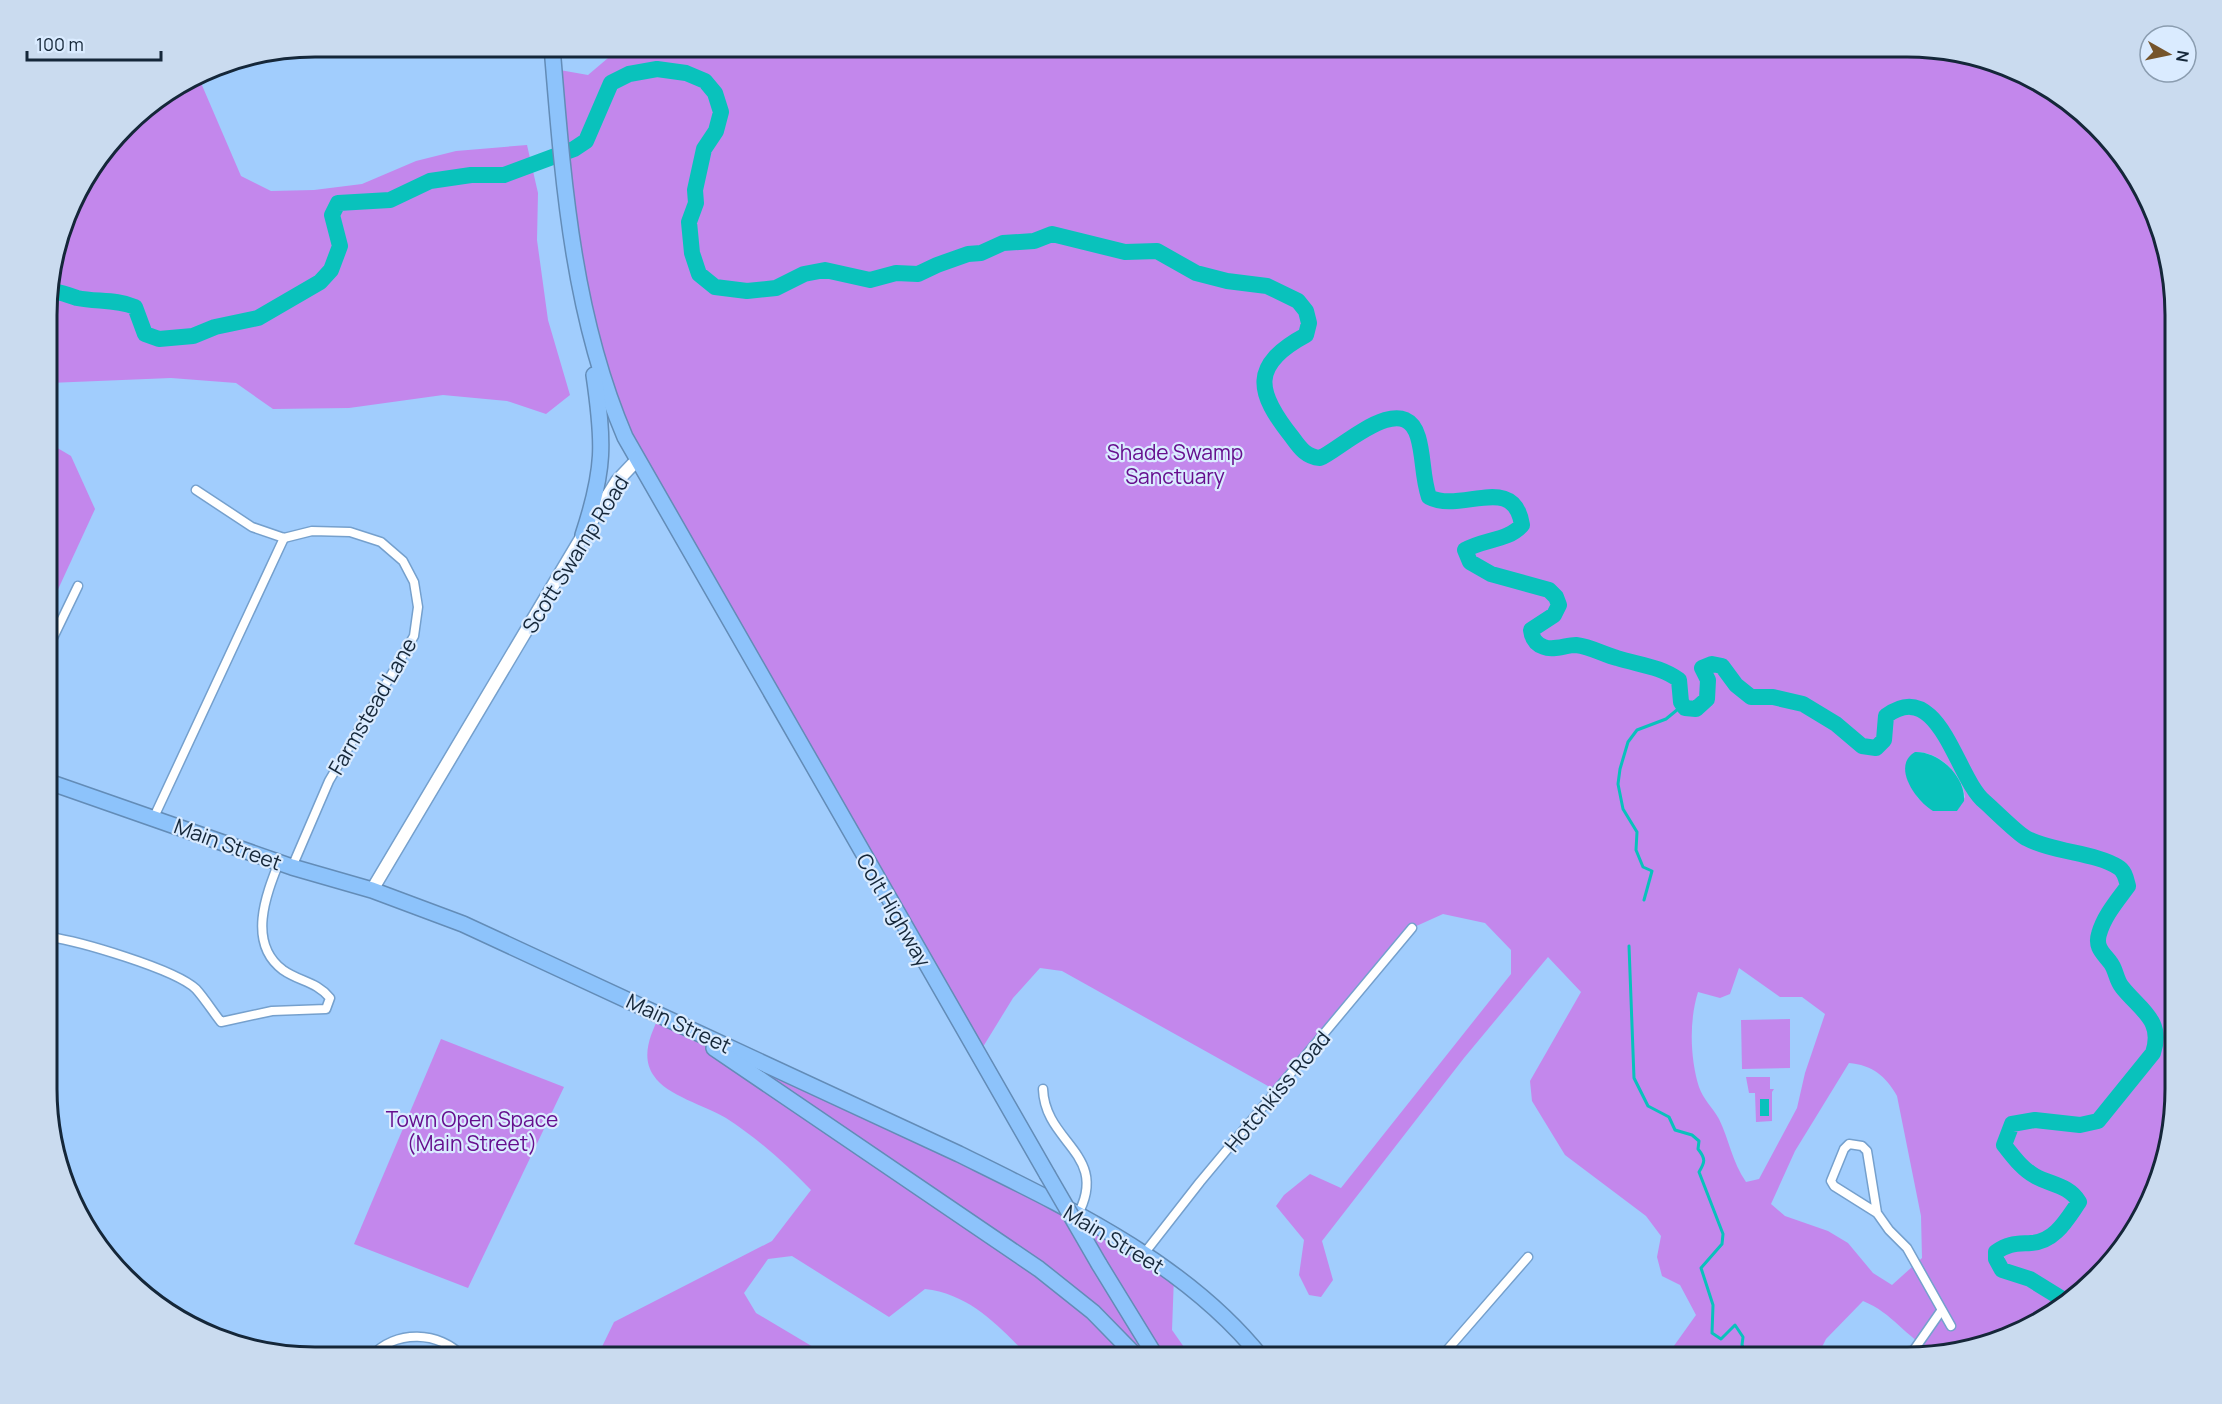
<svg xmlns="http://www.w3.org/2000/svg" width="2222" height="1404" font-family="Manrope,sans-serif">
  <rect width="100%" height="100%" fill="#a1cdfd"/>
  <g fill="#c387ec" fill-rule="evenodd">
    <path d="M621 47H1907L1977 56 2056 92 2140 181 2175 298V1106L2161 1175 2130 1238 2041 1322 1934 1354 1933 1351C1905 1337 1893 1313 1863 1301L1826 1339 1817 1357H1666L1696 1315 1680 1285 1662 1276 1657 1257 1661 1236 1646 1216 1565 1155 1532 1101 1530 1081 1581 992 1548 957 1464 1058 1322 1241 1333 1280 1321 1297 1309 1295 1299 1275 1304 1240 1276 1206 1284 1195 1310 1174 1341 1188 1511 974V950L1485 923 1443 914 1412 928 1277 1091 1062 971 1040 968 1013 998 978 1055 636 461 594 355 554 69 588 75ZM1915 752C1939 751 1962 774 1965 797L1957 811 1933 810 1918 798 1907 778ZM1739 968 1780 997H1802L1825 1014 1805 1073 1797 1108 1759 1179 1746 1182C1732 1162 1729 1139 1719 1119 1713 1108 1703 1099 1699 1087 1690 1058 1689 1021 1698 992L1720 998 1730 994ZM1849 1063C1872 1065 1886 1076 1897 1096L1921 1216 1922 1258 1892 1285 1873 1273 1848 1243 1828 1231 1785 1216 1771 1204 1795 1151Z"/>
    <path d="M198 76 241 176 271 191 314 190 362 184 416 161 456 151 527 145 538 193 537 240 548 320 570 395 546 414 507 401 443 395 349 408 273 409 236 383 171 378 49 383V280L74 196 138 113Z"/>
    <path d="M49 443 71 456 95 509 49 609Z"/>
    <path d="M660 1015 959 1154 1174 1276 1172 1330 1191 1357H1029C999 1326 970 1294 925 1289L889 1317 792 1256 768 1259 744 1293 756 1313 830 1357H597L614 1322 772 1241 811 1190C785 1163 757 1138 726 1118 706 1106 666 1095 654 1076 640 1057 651 1033 660 1015Z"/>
    <path d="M1790 1019V1068L1742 1069 1741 1020Z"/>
    <path d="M441 1039 564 1087 468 1288 354 1244Z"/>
    <path d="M1746 1077H1770V1089H1774L1772 1092V1121L1756 1122 1755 1093H1749Z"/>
  </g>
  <g fill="#09c2bc">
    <path d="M1915 752C1939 751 1966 777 1964 801L1957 811H1933C1916 801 1891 766 1915 752Z"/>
    <rect x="1760" y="1099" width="9" height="17"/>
  </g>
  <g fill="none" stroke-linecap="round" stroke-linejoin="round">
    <g stroke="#09c2bc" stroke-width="3">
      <path d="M1644 900 1652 871 1643 867 1636 850 1637 832 1623 809 1618 784 1620 769 1628 742 1637 730 1666 719 1683 705"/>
      <path d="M1629 946 1634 1078 1648 1106 1669 1117 1675 1130 1692 1135 1699 1141 1698 1149C1706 1159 1705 1162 1699 1172L1723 1234 1722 1244 1701 1268 1713 1305 1712 1333 1721 1339 1735 1325 1743 1337 1742 1345 1748 1357"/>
    </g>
    <path stroke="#09c2bc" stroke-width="16" d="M49 291C60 291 67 295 77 298 97 302 116 299 135 307L145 334 159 339 193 336 215 327 258 318 320 282 331 270 340 246 332 215 338 203 390 200 430 181 471 175H504L574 149 586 141 611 83 629 74 657 69 686 73 705 81 715 93 721 112 716 131 704 149 695 190 696 203 689 222 692 253 699 274 715 287 747 291 776 288 804 274 825 270 870 280 896 273 918 274 937 265 968 254 981 253 1003 243 1034 241 1052 234 1125 252 1157 251 1196 273 1227 281 1267 286 1298 301 1306 311 1309 323 1306 335C1250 365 1256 392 1292 437 1300 448 1306 457 1320 458 1341 449 1404 388 1418 437 1424 457 1422 477 1429 497 1461 514 1514 472 1522 525 1508 541 1484 539 1465 550L1470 562 1491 574 1549 590 1556 597 1559 605 1554 615 1531 630C1532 638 1535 644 1544 647 1553 651 1566 645 1576 645 1592 647 1602 654 1617 658 1639 665 1660 666 1679 680L1681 702 1685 708 1696 709 1707 699 1708 680 1702 668 1712 664 1722 666 1736 685 1751 697H1773L1803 704 1836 724 1862 746 1876 748 1884 740 1886 716C1940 676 1956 779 1985 802 1994 810 2018 834 2026 838 2052 852 2097 853 2118 867 2125 871 2126 879 2128 886 2117 901 2104 916 2099 934 2095 947 2103 953 2110 962 2116 969 2116 980 2122 987 2140 1010 2164 1020 2153 1053L2098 1121 2080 1125 2035 1120 2012 1124 2004 1145C2013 1156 2022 1169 2035 1176 2051 1185 2069 1185 2079 1202 2067 1219 2055 1242 2031 1243 2016 1244 2009 1243 1996 1252V1259L2002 1270 2030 1279 2064 1300"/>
    <g stroke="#75a0cd" stroke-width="11">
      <g id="street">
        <path d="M196 490 252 527 284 538 312 531 350 532 381 542 403 561 414 582 418 607 414 636 329 781 292 867"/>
        <path d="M49 646 78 586"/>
        <path d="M154 817 284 538"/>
        <path d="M49 937C79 941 175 969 196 989 205 999 213 1012 221 1022L272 1011 326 1009 330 998C316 981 300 982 283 970 247 943 266 895 279 862"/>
        <path d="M1043 1089C1045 1144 1111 1154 1077 1216"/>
        <path d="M1877 1213 1867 1151 1862 1146 1849 1144 1844 1149 1831 1181 1834 1186 1877 1213 1889 1230 1907 1248 1951 1326"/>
        <path d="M1143 1255 1200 1182 1412 928"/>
        <path d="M371 1357C395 1329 440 1331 463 1357"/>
        <path d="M1441 1357 1528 1257"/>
        <path d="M1909 1357 1941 1311"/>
      </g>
    </g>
    <g stroke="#75a0cd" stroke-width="15">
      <path id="secondary" d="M372 890 583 535 617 481 636 461"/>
    </g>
    <g stroke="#638cb7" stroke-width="18">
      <g id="highway">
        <path d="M552 47C563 179 572 313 625 437L1047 1174"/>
        <path d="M583 535C605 469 604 443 594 375"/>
        <path d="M49 782 292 867 372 890 463 924 959 1154C1066 1207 1185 1262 1261 1357"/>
        <path d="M714 1048 1039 1269 1093 1312 1137 1357"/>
        <path d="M1099 1264 1156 1357"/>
      </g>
    </g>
    <use href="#street" stroke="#fff" stroke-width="8"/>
    <use href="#secondary" stroke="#fff" stroke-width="12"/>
    <use href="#highway" stroke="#8dc3fb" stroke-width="15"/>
    <g stroke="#638cb7" stroke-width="18" stroke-linecap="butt">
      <path id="highway-bridge" d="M1047 1174 1099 1264"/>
    </g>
    <use href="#highway-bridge" stroke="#8dc3fb" stroke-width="15"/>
  </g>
  <g text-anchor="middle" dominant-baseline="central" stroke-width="4.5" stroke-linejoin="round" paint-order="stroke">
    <g font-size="21" fill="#660f8e" stroke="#daebff">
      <text x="1175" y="452">Shade Swamp<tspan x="1175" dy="24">Sanctuary</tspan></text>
      <text x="472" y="1119">Town Open Space<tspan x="472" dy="24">(Main Street)</tspan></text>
    </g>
    <g font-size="21" fill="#152739" stroke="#daebff">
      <text transform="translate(575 554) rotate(-58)">Scott Swamp Road</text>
      <text transform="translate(372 706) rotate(-60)">Farmstead Lane</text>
      <text transform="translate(228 844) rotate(20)">Main Street</text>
      <text transform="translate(894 910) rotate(60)">Colt Highway</text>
      <text transform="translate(679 1023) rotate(25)">Main Street</text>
      <text transform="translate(1277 1091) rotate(-50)">Hotchkiss Road</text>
      <text transform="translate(1114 1239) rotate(31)">Main Street</text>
    </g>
  </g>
  <path d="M0 0H2222V1404H0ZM315 57H1907A258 258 0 0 1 2165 315V1089A258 258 0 0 1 1907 1347H315A258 258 0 0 1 57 1089V315A258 258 0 0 1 315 57Z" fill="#cadbef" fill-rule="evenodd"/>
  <path fill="none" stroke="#152739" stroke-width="3" d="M315 57H1907A258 258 0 0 1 2165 315V1089A258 258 0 0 1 1907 1347H315A258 258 0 0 1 57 1089V315A258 258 0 0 1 315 57Z"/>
  <g transform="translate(2168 54) rotate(99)"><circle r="28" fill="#daebff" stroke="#8b9db0" stroke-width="1.5"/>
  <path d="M0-4.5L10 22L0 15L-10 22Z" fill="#75542b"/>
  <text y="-9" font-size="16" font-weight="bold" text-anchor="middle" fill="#152739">N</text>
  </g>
  <path d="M27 51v9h134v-9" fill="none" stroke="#152739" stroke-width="3"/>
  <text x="36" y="51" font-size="18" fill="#152739" stroke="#daebff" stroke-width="4.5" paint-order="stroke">100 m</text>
</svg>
